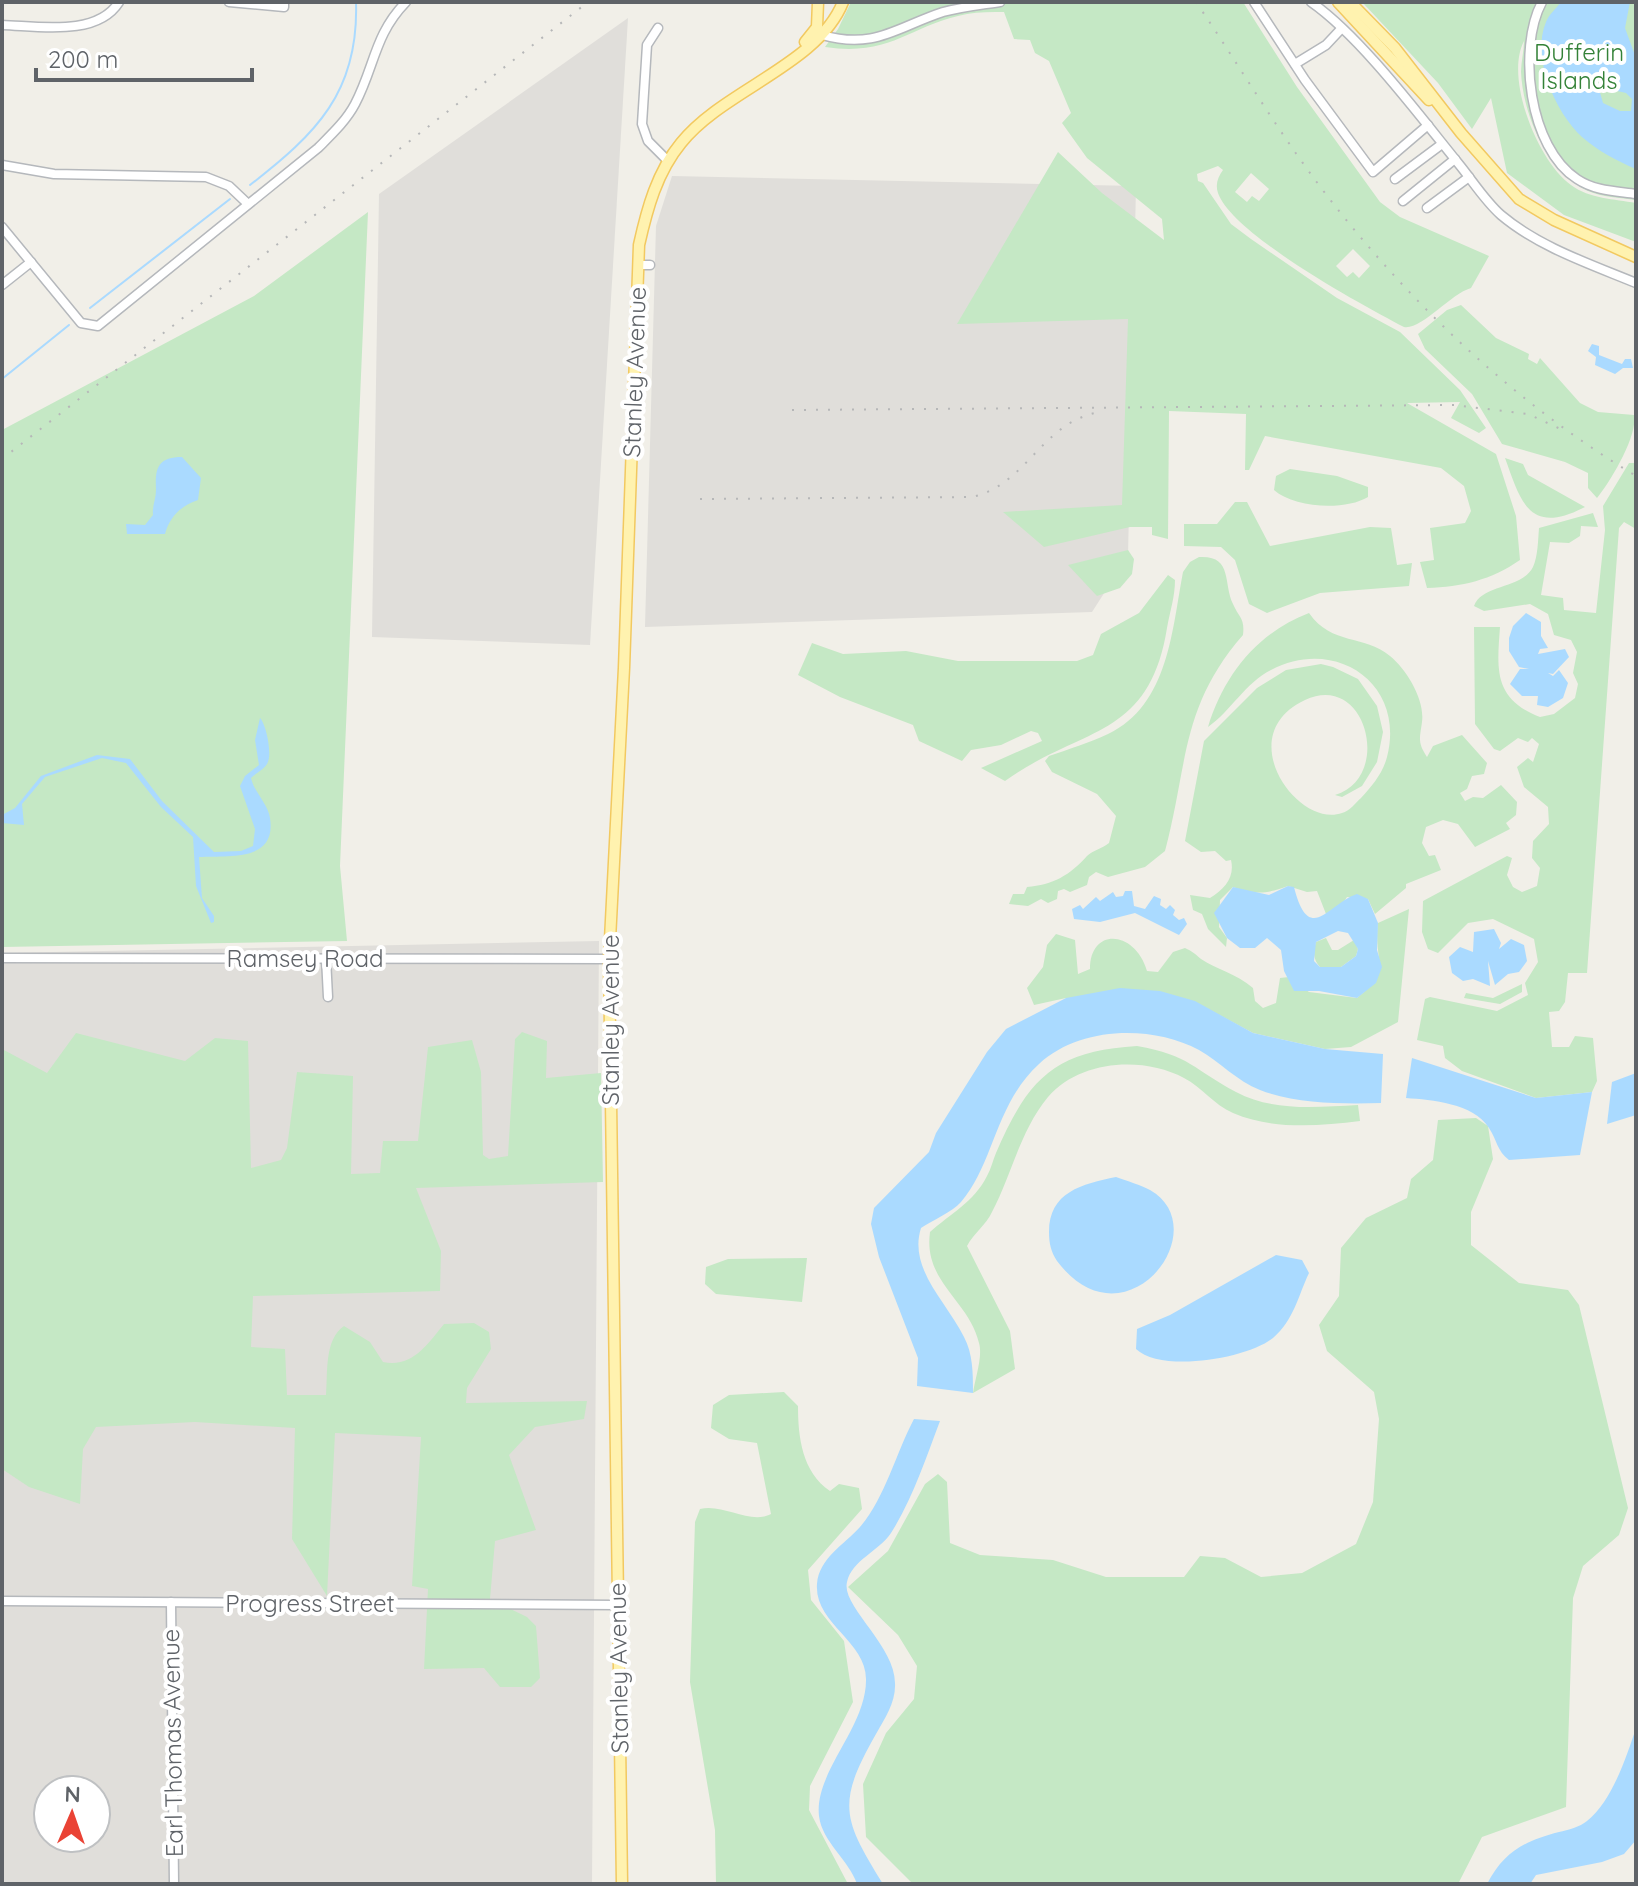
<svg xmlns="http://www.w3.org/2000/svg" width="1638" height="1886" font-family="Quicksand,sans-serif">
  <rect width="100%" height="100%" fill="#f1efe8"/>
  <g fill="#e0deda" fill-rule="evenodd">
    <path d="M628 18 590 645 372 637 379 194Z"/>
    <path d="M672 176 1136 186 1128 556 1092 612 645 627 656 226Z"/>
    <path d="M599 941 592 1884H2V953ZM48 1790H96V1838H48Z"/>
  </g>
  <g fill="#c5e8c5" fill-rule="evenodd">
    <path d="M851 2H1243L1297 87 1380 202 1400 217 1489 256 1471 288C1450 294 1422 330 1404 327 1362 305 1233 235 1218 193 1215 184 1218 177 1223 170L1218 166 1197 174 1198 181 1203 183 1231 224 1251 239 1337 298 1400 332 1460 390 1486 428 1479 433 1451 418 1460 402 1407 403 1496 454 1516 516 1520 560C1491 580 1462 587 1427 588L1420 562 1434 560 1430 528 1465 523 1471 511 1464 486 1441 468 1265 436 1249 470H1245L1246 414 1169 411 1168 539 1152 535V527H1130L1044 547 1003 512 1122 505 1128 319 957 324 1058 152 1102 193 1164 240 1162 219 1087 158 1062 123 1071 113 1049 61 1035 53 1030 40 1014 39 1004 12C992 12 979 12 967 14 909 25 892 57 825 47L838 29ZM1251 173 1269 189 1259 201 1252 196 1247 202 1235 192ZM1353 249 1370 266 1359 278 1353 272 1347 277 1336 266Z"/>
    <path d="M1362 2H1636V200C1620 198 1602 197 1588 191 1547 172 1523 115 1521 72 1521 62 1524 51 1524 41 1504 79 1539 163 1571 185 1590 199 1614 199 1636 203V242L1564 215 1507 173 1491 98 1472 129 1438 83Z"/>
    <path d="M368 212 340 866 347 941 2 947V430L254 296Z"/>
    <path d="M1461 305 1496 338 1529 354 1528 359 1537 364 1540 358 1580 403 1598 412 1634 415C1638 436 1610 482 1597 498L1588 488V473L1565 462 1502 444 1472 394 1425 349 1418 334 1447 310Z"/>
    <path d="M1505 458 1523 464 1528 475 1585 507C1529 536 1521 502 1505 458Z"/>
    <path d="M1629 463H1636V529L1624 522 1619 528 1587 973H1568L1565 1002 1559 1011 1549 1012 1552 1047H1569L1575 1036 1593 1038 1597 1081 1592 1092 1536 1098 1462 1071 1445 1058 1443 1046 1417 1040 1425 999 1430 997 1497 1011 1528 995 1525 983 1538 962 1534 939 1493 919 1468 923 1438 953 1428 949 1422 932 1423 901 1507 856 1512 858 1507 875 1513 887 1522 892 1537 886 1540 868 1532 858 1533 841 1549 824 1548 807 1524 787 1517 767 1528 758 1533 762 1539 744 1532 738 1528 742 1518 738 1500 751 1494 749 1475 724 1474 627H1500C1497 669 1493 699 1540 717L1554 714 1575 698 1578 684 1573 673 1577 652 1571 640 1554 635 1548 614 1530 604 1484 611 1474 606C1482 584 1522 589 1533 567 1538 556 1538 540 1539 528L1593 513 1598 527 1581 526 1580 536 1569 543 1550 542 1541 595 1563 598 1564 610 1596 613 1605 530 1603 506Z"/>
    <path d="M1290 469 1337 476 1368 487V497C1345 511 1294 508 1274 490L1276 476Z"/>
    <path d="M1235 502H1247L1270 546 1370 527 1391 528 1397 565 1412 563 1409 586 1320 593 1267 613 1249 604 1235 560 1221 547 1184 546V524H1217Z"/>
    <path d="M1128 550 1134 559 1132 574 1120 588 1097 596 1068 565Z"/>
    <path d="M1199 557C1233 555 1223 583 1233 604 1239 618 1245 618 1243 635 1180 707 1188 766 1165 851L1145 867 1108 877 1096 872 1089 877 1087 885 1070 892 1064 889 1058 891 1057 899 1048 903 1041 899 1028 906 1009 904 1013 894H1024L1027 887C1053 885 1070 875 1087 856 1092 851 1103 848 1109 843L1116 816 1097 794 1052 772 1045 761 1049 756C1069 749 1089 743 1108 734 1169 705 1172 629 1183 572L1190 562Z"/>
    <path d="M1168 575 1175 580C1175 597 1170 611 1167 628 1149 740 1081 726 1005 781L981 768 1042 741 1038 733 1031 731 1001 745 971 750 962 761 919 741 913 725 840 697 798 675 812 643 843 654 906 651 958 661H1077L1093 655 1101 634 1139 613Z"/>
    <path d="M1309 613C1332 646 1364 634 1390 656 1407 670 1425 700 1422 722 1420 738 1417 742 1427 757L1433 746 1462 735 1487 763 1484 774 1472 776 1467 789 1460 793 1465 801 1473 797 1483 798 1501 785 1517 802 1516 815 1506 823 1510 829 1475 847 1458 824 1443 820 1426 827 1422 843 1429 856 1435 855 1441 870 1406 884V888L1375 914 1368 899 1347 897 1341 906 1326 914 1317 891 1307 892 1288 886C1266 894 1255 895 1233 887L1220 900 1219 927 1227 938 1226 947 1208 929 1202 914 1193 910 1190 895 1210 898C1225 889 1235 877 1231 860L1226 861 1215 851 1201 852 1185 841 1204 741 1257 688 1286 670 1321 664 1333 667 1358 679 1377 706 1383 732 1377 762 1362 786 1342 797 1335 795C1393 778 1367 671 1305 700 1230 735 1298 829 1342 813 1350 811 1355 803 1361 798 1372 786 1383 773 1387 757 1406 683 1335 636 1271 670 1245 683 1231 711 1208 727 1224 675 1257 633 1309 613Z"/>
    <path d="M1409 909 1398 1022 1351 1047 1325 1049 1253 1033 1195 1002 1066 998 1034 1005 1027 988 1043 967 1047 945 1056 934 1075 940 1078 974 1090 969C1090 927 1135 930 1147 971L1158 972 1173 952 1185 948C1192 951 1195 954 1201 959 1217 970 1236 973 1253 988L1255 1001 1263 1008 1276 1003 1280 978 1289 977 1309 992 1357 998C1393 970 1373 960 1378 923Z"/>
    <path d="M1326 938 1332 950H1338L1354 940 1358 949 1356 956 1341 967H1320C1313 959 1313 952 1316 942Z"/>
    <path d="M1522 984V992L1500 1004 1464 998 1466 993 1493 998Z"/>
    <path d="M522 1032 547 1041 546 1078 601 1073 603 1182 416 1188 441 1251 440 1291 253 1296 251 1347 285 1349 287 1395H326C328 1372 324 1340 344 1326L370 1342 383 1362C412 1368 427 1345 444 1324L474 1323 489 1332 491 1349 467 1388 466 1403 587 1401 584 1419 535 1427 509 1455 536 1530 495 1541 490 1599 527 1617 536 1626 540 1678 531 1687H500L484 1668 424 1669 428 1589 412 1586 421 1437 335 1433 327 1596 292 1539 295 1428 195 1422 96 1427 83 1449 80 1504 29 1487 2 1469V1049L47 1073 76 1033 185 1061 215 1038 248 1041 251 1168 281 1160 287 1148 297 1072 353 1076 351 1174 380 1173 383 1141H418L428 1047 472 1040 481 1072 483 1155 489 1159 508 1156 515 1039Z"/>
    <path d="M1137 1046C1190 1055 1194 1070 1236 1092 1274 1112 1317 1107 1358 1105L1360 1121C1318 1126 1273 1130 1233 1113 1214 1105 1202 1087 1184 1078 1143 1056 1080 1060 1048 1097 1020 1131 1012 1174 992 1212 986 1225 974 1233 967 1246L1010 1331 1015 1369 973 1393C975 1378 983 1357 979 1343 969 1300 923 1282 930 1232 950 1214 974 1202 987 1176 991 1169 993 1160 996 1153 1028 1079 1054 1051 1137 1046Z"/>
    <path d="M1476 1118 1488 1126 1493 1159 1471 1212V1245L1519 1283 1568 1290 1579 1305 1628 1508 1619 1535 1583 1566 1573 1598 1566 1807 1482 1837 1458 1884H913L866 1837 863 1784 886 1733 914 1699 917 1666 898 1635 848 1587 888 1551 925 1484 938 1474 947 1482 950 1543 980 1555 1053 1560 1106 1577H1184L1200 1556 1225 1558 1261 1577 1302 1573 1356 1544 1373 1502 1379 1419 1374 1392 1327 1351 1319 1325 1339 1296 1341 1248 1366 1218 1407 1198 1411 1179 1433 1160 1438 1120Z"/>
    <path d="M807 1258 802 1302 716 1294 705 1284 706 1267 728 1259Z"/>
    <path d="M784 1392 798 1406C798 1437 802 1472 830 1491L839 1484 859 1488 862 1509 808 1570 811 1600 844 1641 853 1702 810 1786 809 1810 848 1884H716L715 1830 690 1682 695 1522 700 1509C723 1503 750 1525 771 1514L757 1443 729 1439 711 1428 713 1405 729 1395Z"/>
  </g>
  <g fill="#aadaff" fill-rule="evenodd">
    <path d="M1561 2H1630L1625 28 1636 58V169C1617 161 1598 151 1582 137 1555 112 1531 57 1546 22 1549 14 1556 9 1561 2ZM1603 69 1609 73 1613 90 1626 93 1632 99 1631 111H1620L1603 103 1597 82Z"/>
    <path d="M1592 344 1599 346V355L1622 364 1625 359H1631L1633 368H1623L1615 374 1595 365 1596 357 1588 351Z"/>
    <path d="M182 457 201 478 198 500C181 506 170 516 165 534H127L126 524 145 525 153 515C152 506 156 499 156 490 155 469 157 457 182 457Z"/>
    <path d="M1526 613 1541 622V636L1548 648 1540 649 1538 654 1565 649 1569 657 1553 674 1548 673 1553 676 1559 670 1568 683 1563 698 1548 707 1537 705 1538 696H1522L1510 684 1520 669H1529L1519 667 1509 651V638L1513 626Z"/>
    <path d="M260 718C266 724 273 755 267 764 264 769 255 774 251 778 254 792 268 804 270 818 277 863 227 855 199 857L202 898 214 916V922L211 923 196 886 193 837 161 807 126 763 102 758 45 777 22 804 24 825 2 823V815L15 808 41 776 97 755 130 759 162 801 214 852 241 851 253 846 255 829 240 786 245 776 259 765 255 740Z"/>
    <path d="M1288 886 1294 887C1309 947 1329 903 1357 894L1368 899 1378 923 1377 950 1382 967 1376 983 1357 998 1319 991H1294L1284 971 1281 950 1267 938 1255 948H1240L1227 938 1214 913 1233 887 1269 895ZM1338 931 1348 933 1358 949 1356 956 1341 967H1320L1314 961 1316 942Z"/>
    <path d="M1125 891H1132L1134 906 1145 909 1154 896 1161 899 1160 905 1166 909 1170 905 1175 910 1173 915 1179 920 1184 918 1187 924 1179 935 1135 913 1100 922 1074 919 1072 909 1080 905 1083 909 1096 897 1100 901 1113 892 1116 897 1123 896Z"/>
    <path d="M1494 929 1501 943 1499 949 1511 939 1524 945 1527 961 1519 972 1508 974 1495 985 1488 961 1490 986 1473 979 1463 981 1452 973 1449 957 1460 947 1473 952 1474 932Z"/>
    <path d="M1120 988 1160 991 1195 1001 1253 1033 1325 1049 1383 1054 1381 1103C1343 1104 1296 1104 1260 1090 1237 1081 1220 1062 1199 1050 1152 1025 1080 1026 1039 1064 995 1104 994 1164 961 1202 952 1212 933 1220 921 1228 908 1269 947 1302 964 1337 973 1354 973 1373 973 1393L917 1386 918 1358 879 1257 871 1224 874 1208 929 1152 936 1133 987 1052 1006 1029 1066 998Z"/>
    <path d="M1412 1058 1536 1098 1592 1092 1580 1155 1509 1160C1497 1151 1497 1140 1489 1128 1473 1103 1432 1100 1406 1098Z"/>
    <path d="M1636 1073V1115L1607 1124 1612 1082Z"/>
    <path d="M1116 1177C1127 1181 1141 1185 1150 1190 1218 1229 1125 1351 1057 1261 1051 1252 1049 1243 1049 1232 1049 1192 1082 1184 1116 1177Z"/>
    <path d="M1276 1255 1302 1260 1309 1273C1298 1296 1294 1320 1273 1338 1247 1359 1161 1373 1136 1349L1137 1329 1170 1315Z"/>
    <path d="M914 1419 940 1421C926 1458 912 1500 891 1533 878 1552 852 1560 847 1582 841 1606 895 1645 895 1683 896 1702 885 1718 876 1734 836 1804 843 1819 883 1884H857C849 1860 822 1842 819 1816 814 1772 867 1727 866 1679 866 1641 814 1623 817 1584 819 1558 844 1545 860 1527 885 1498 896 1453 914 1419Z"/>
    <path d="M1636 1728V1840L1624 1854 1602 1862 1536 1875 1530 1884H1487C1504 1852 1524 1841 1559 1832 1568 1830 1580 1827 1587 1821 1612 1801 1626 1758 1636 1728Z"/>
  </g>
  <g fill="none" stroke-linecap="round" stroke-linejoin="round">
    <g stroke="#aadaff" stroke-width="2">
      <path d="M250 185C316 134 359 92 356 2"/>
      <path d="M90 308 230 199"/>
      <path d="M2 379 69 325"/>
    </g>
    <g stroke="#b5b8bc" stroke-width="11">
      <g id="minor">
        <path d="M229 2 284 7V2"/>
        <path d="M1254 2 1305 80 1373 172 1428 125"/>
        <path d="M1311 2C1360 36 1419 115 1458 163 1472 180 1485 201 1501 215 1539 247 1590 264 1636 283"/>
        <path d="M1542 2C1517 49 1529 148 1577 179 1595 191 1615 191 1636 194"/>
        <path d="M2 25C38 26 97 37 119 2"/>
        <path d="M658 28 647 45 642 124 648 141 668 161"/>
        <path d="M822 35C875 50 897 27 943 12 962 7 981 5 1000 2"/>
        <path d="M1295 64 1326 45 1341 29"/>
        <path d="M2 165 54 174 206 177 229 186 248 204"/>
        <path d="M1395 179 1442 144"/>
        <path d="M1403 201 1455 159"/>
        <path d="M1427 208 1469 177"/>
        <path d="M2 227 81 323 98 326 318 148C332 134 346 121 355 104 375 66 374 35 406 2"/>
        <path d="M638 265H650"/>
        <path d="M2 285 31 262"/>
        <path d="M2 958 609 959"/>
        <path d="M326 958 328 997"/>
        <path d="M2 1601 617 1605"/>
        <path d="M171 1602 174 1884"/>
      </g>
    </g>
    <g stroke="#f2c960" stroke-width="13">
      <g id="major">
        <path d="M1338 2 1429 100"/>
        <path d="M1350 2 1395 48 1461 133 1519 199 1554 220 1636 257"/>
        <path d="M805 42 817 27 818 2"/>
        <path d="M622 1884 609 959 624 668 639 245C647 209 657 172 681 143 723 90 818 65 843 2"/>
      </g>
    </g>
    <use href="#minor" stroke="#fff" stroke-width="8"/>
    <use href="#major" stroke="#fff2af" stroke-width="10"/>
    <g stroke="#b6b7b8" stroke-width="2" stroke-dasharray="2 10" stroke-linecap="butt">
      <path d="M1196 2C1239 65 1278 132 1325 193 1411 305 1515 403 1636 476"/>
      <path d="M792 410 1454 405 1528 414 1567 432"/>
      <path d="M2 459 588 2"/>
      <path d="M700 499 972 497C1026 485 1041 425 1095 413"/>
    </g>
  </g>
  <g text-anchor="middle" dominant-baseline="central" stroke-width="8" stroke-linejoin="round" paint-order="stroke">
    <g font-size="24" fill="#348238" stroke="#fff">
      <text x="1579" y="52">Dufferin<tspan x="1579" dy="28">Islands</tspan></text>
    </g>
    <g font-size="24" fill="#5f6368" stroke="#fff">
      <text transform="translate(634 372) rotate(-88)">Stanley Avenue</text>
      <text x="305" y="958">Ramsey Road</text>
      <text transform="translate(610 1020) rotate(-90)">Stanley Avenue</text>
      <text x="310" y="1603">Progress Street</text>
      <text transform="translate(618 1668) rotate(-91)">Stanley Avenue</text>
      <text transform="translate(172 1743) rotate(-91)">Earl Thomas Avenue</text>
    </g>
  </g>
  <rect width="1638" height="1886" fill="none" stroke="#5f6368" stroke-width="8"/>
  <g transform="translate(72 1814) rotate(2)"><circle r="38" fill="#ffffff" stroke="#bfc1c3" stroke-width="2"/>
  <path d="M0-6L14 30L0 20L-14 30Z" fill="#ea4335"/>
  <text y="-12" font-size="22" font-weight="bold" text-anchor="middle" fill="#5f6368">N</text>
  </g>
  <path d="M36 68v12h216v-12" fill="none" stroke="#5f6368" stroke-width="4"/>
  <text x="48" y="68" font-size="24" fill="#5f6368" stroke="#ffffff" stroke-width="6" paint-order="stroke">200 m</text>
</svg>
